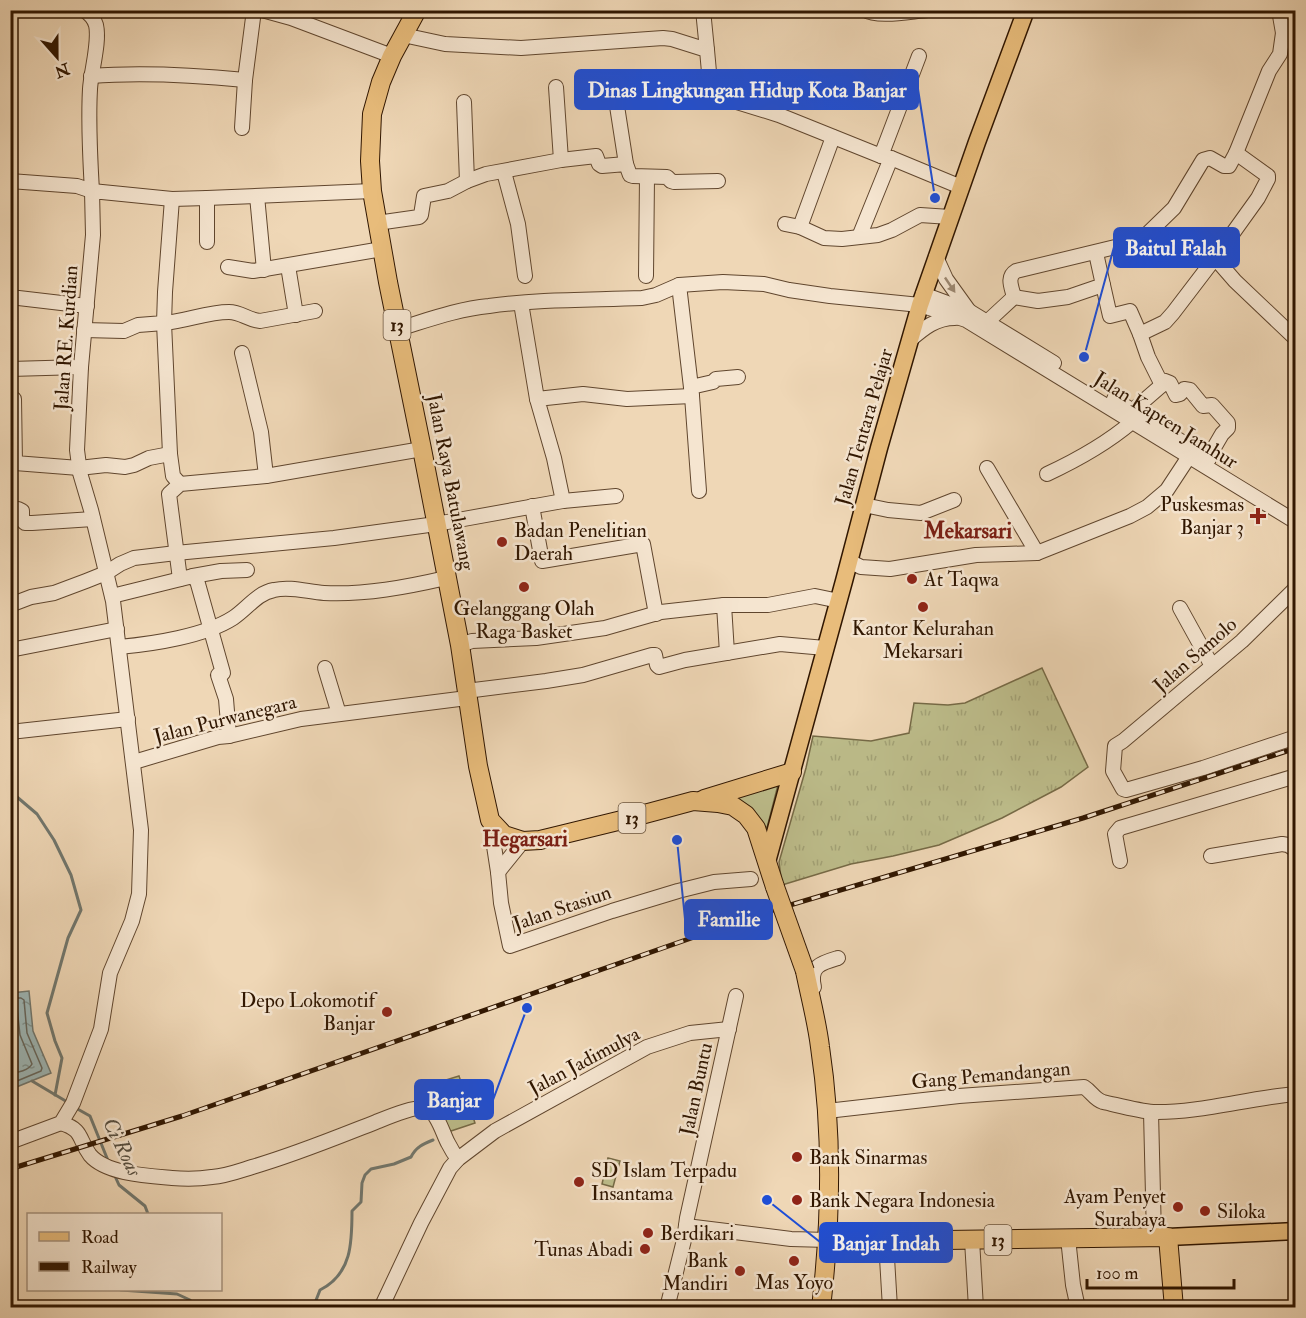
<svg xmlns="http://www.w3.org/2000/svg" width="1306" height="1318" font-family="'IM FELL Double Pica',serif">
  <defs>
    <pattern id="grass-tufts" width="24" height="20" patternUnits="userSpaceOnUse" patternTransform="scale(1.5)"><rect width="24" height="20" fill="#bdbd8b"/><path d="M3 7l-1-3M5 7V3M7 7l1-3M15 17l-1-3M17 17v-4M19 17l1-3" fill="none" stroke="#a3a276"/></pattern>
    <pattern id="water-ripples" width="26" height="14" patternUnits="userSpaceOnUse" patternTransform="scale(1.5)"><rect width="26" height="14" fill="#9db7b7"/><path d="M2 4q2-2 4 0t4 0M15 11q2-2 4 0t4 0" fill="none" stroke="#809492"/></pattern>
  </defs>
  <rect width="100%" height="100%" fill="#efd7b6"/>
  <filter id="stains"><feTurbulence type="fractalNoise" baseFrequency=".00333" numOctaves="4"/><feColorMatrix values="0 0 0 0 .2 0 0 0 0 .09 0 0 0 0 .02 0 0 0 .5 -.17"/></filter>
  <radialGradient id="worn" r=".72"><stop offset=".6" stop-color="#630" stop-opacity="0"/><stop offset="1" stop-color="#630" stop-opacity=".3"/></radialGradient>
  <path fill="url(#grass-tufts)" stroke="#766a46" stroke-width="1.5" d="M1042 668 1088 767 1061 787 1002 818 939 845 893 856 851 864 782 885 779 862 806 768 813 736 871 741 909 733 914 703 948 705 965 703Z"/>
  <g fill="#bdbd8b" stroke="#766a46" stroke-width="1.5">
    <path d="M779 781 767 828 731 796Z"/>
    <path d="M459 1076 475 1123 448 1132 433 1084Z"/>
    <path d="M608 1158 620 1161 613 1187 602 1184Z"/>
  </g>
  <path fill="url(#water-ripples)" stroke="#71776e" stroke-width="1.5" d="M29 991 33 1031 51 1073 14 1088 10 1083 11 993Z"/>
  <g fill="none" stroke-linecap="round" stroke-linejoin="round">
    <g stroke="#66665c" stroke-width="1.5">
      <path d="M10 998H21L24 1000 27 1033 42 1068 41 1071 17 1081 10 1080"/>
      <path d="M10 1006H15L17 1008 20 1035 32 1064C29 1070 18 1073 10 1073"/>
    </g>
    <g stroke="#71776e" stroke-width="3">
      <path d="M10 791 37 814 54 840 71 875 81 910 68 938 47 1013 55 1041 62 1058 55 1095"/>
      <path d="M32 1081 69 1103"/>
      <path d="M74 1107 90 1116 109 1163"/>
      <path d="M114 1174 119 1185 145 1206 148 1214"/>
      <path d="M121 1290 177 1294 190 1300 194 1308"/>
      <path d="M313 1308 320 1290C352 1274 352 1242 352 1211L361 1202 362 1183 365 1175 371 1169 394 1164 411 1157C416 1147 423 1144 433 1140"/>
    </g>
    <g stroke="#60462e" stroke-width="16">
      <g id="minor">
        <path d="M262 10 291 18 392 56"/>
        <path d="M703 10 707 50"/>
        <path d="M865 10C878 18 912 11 928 10"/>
        <path d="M1279 10 1283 33 1296 31"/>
        <path d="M403 35 445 44 521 48 663 38 672 39 707 50 711 94"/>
        <path d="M91 76C142 72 194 75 245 80L254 10"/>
        <path d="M556 87 561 160"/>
        <path d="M464 102 467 181"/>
        <path d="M242 128 245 80"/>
        <path d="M881 156 919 56"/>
        <path d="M626 164 617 106 619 100 711 94 779 115 881 156 891 158 961 187"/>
        <path d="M504 172 518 224 525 276"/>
        <path d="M10 181 77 186 92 191C90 157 88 124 90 89 91 71 100 42 96 25 94 18 90 14 84 10"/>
        <path d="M257 196 264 270"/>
        <path d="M377 223 419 217 421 215 424 196 448 191 467 181 486 174 561 160 596 156 599 164 602 166 626 164 630 175 633 176 667 177 671 181 674 182 718 181"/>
        <path d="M785 224 800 227 824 238 842 239 878 235 892 230 920 215 950 217"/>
        <path d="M800 227 833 137"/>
        <path d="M859 237 891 158"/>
        <path d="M207 242V198"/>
        <path d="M936 257 946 279 969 311"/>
        <path d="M1215 258 1235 281 1296 339"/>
        <path d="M288 266 296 315"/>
        <path d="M228 267 253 271 382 249"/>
        <path d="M646 276 647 177"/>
        <path d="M679 285 692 396 699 491"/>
        <path d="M1103 285 1110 316 1130 311 1140 334 1148 357 1162 385 1165 381 1170 383 1176 395 1180 394 1184 389 1190 390 1203 406 1212 405 1228 423V428L1222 434 1208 458"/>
        <path d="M923 294 969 311 1054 363"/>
        <path d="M10 297 87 306"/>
        <path d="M1014 297 1038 301 1068 297 1103 285 1096 253"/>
        <path d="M521 303 537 399"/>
        <path d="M987 322 1014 297C1012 288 1006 277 1016 271L1140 241 1174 208 1203 160 1210 158 1224 166H1229L1236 153 1269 71 1280 54 1283 33"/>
        <path d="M398 329C428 320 458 309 489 306 539 299 591 300 642 298L656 295 679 285 723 282 764 284 789 290 830 296 920 305 966 320 1296 522"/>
        <path d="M84 330 124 331 138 325 164 323 165 292 172 199"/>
        <path d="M1140 334 1165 322 1173 313 1215 258 1258 198 1268 179V176L1236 153"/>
        <path d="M910 340C924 328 936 318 955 318"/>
        <path d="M242 353 261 432 266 476 422 449"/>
        <path d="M10 369 81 367"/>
        <path d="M691 387 713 382 716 379 738 377"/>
        <path d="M10 399H14L15 463 79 468 106 465 125 467 134 465 149 458 170 454"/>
        <path d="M1114 399 1209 459"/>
        <path d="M1132 411 1162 385"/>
        <path d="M987 468 1037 553"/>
        <path d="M1047 474C1077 460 1106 444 1132 422"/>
        <path d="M180 484 173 476 170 454 164 323C187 321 207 312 229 312 241 312 248 320 260 321L315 311"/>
        <path d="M563 501 554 458 537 399 583 394 627 399 692 396"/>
        <path d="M864 505 888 510 921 513 954 500"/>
        <path d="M532 506 542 561 643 544 656 614"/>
        <path d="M10 510 18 509 22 511V520L25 523H32L93 519"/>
        <path d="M849 561 861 567 890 569 976 555 1037 553 1130 516 1147 507 1167 490 1192 452"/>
        <path d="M193 576 221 571 247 570"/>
        <path d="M180 579 169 494 180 484 266 476"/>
        <path d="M1296 588 1242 641 1123 741 1115 746 1113 771 1123 789 1126 790 1203 768 1296 737"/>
        <path d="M112 596 193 576 196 579 198 584 223 673"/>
        <path d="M10 605 31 597 54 593 86 581 106 573 120 564 134 558 176 553 334 538 436 524 563 501 616 496"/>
        <path d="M724 605H768L815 596 839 601"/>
        <path d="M1180 608 1212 666"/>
        <path d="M460 645 472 641 536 638 605 628 661 612 724 605 727 653"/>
        <path d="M119 647C153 644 205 636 233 618 247 609 257 593 274 590 291 586 308 592 324 593 365 595 407 587 446 578"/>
        <path d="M10 650 117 629"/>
        <path d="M325 668 339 714"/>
        <path d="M218 675 226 699 229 736"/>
        <path d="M466 691 546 681 583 675 652 655H655L657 665 659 667 685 660 780 644 825 648"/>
        <path d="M10 732 128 719"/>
        <path d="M134 762 218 737 229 736 301 719 467 698"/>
        <path d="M490 820 498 872 501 903 510 946 612 911 678 891 714 882 751 879"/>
        <path d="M1211 856 1282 844 1288 845 1294 849"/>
        <path d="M1120 861 1115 834 1120 828 1296 776"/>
        <path d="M498 872 523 841"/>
        <path d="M814 987C809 966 821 963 838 958"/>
        <path d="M827 1111 959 1096 1084 1087C1092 1092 1094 1099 1103 1102 1117 1105 1139 1111 1153 1112 1200 1113 1248 1098 1296 1094"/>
        <path d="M1151 1112 1154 1237"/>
        <path d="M61 1123C84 1130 78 1139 90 1155 106 1174 148 1176 172 1178 185 1179 199 1179 212 1177 226 1176 239 1171 252 1167 294 1155 335 1138 376 1122 386 1118 419 1104 428 1109 438 1114 443 1134 448 1143 451 1149 454 1154 458 1159"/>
        <path d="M10 1142 61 1123 73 1103 101 1029 110 973 132 921 139 894 141 830 113 601 91 510 80 473 77 450 81 367 93 235 92 191 172 199 207 198 372 191"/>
        <path d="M686 1226 791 1239 828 1240"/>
        <path d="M1068 1238 1073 1285 1078 1308"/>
        <path d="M972 1240 976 1308"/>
        <path d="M886 1241 890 1308"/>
        <path d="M381 1308 421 1223 450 1168 458 1159 495 1131 647 1047 690 1033 729 1029"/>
        <path d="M667 1308 684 1240 687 1218 736 996"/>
      </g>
    </g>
    <g stroke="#301600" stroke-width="19">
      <g id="major">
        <path d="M767 862 844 581 879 448 920 305 977 142 1026 10"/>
        <path d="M1168 1237 1296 1231"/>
      </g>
    </g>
    <g stroke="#301600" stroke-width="20">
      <g id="highway">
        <path d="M417 10 392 56 381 82 372 114 370 161 372 191 388 282 422 449 460 645 478 766 490 820 504 835 523 841 540 840 626 819 693 801 718 803 733 806 746 815 756 828 775 887"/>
        <path d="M704 799 792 772"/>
        <path d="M805 971C810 996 817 1022 820 1047 833 1133 831 1222 821 1308"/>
        <path d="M828 1240 872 1241 1168 1237 1174 1308"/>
      </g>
    </g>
    <use href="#minor" stroke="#f5e5d0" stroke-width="14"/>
    <use href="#major" stroke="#e8bc7b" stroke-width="16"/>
    <use href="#highway" stroke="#e8bc7b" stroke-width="18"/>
    <g stroke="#301600" stroke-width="5">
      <path id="rail" d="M10 1169 182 1116 242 1095 760 914 1083 818 1296 748"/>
    </g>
    <use href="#rail" stroke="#f5e5d0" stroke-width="3" stroke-dasharray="9" stroke-linecap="butt"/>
    <g stroke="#301600" stroke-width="20" stroke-linecap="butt">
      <path id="highway-bridge" d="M775 887 805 971"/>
    </g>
    <use href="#highway-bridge" stroke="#e8bc7b" stroke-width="18"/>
  </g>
  <defs><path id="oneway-solid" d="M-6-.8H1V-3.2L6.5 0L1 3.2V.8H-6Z" transform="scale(1.5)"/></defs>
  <use fill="#9c8872" href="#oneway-solid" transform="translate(950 285) rotate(56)"/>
  <g fill="#8f2418" stroke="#f5e5d0" stroke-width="2">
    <path d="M1255 507h6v6h6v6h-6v6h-6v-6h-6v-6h6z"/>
    <circle cx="502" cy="542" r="6"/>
    <circle cx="912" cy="579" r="6"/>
    <circle cx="524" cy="587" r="6"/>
    <circle cx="923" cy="607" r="6"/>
    <circle cx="387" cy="1012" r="6"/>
    <circle cx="797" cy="1157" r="6"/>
    <circle cx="579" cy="1182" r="6"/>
    <circle cx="797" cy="1200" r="6"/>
    <circle cx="1178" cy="1207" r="6"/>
    <circle cx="1205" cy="1211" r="6"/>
    <circle cx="648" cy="1233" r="6"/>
    <circle cx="645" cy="1249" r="6"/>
    <circle cx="794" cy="1261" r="6"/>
    <circle cx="740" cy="1271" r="6"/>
  </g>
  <g text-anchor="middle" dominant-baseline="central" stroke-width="5" stroke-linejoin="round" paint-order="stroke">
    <g fill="#f5e5d0" stroke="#6b543e" stroke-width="1.5">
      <rect x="383.5" y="310" width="27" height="30" rx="4.5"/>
      <rect x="618.5" y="803" width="27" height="30" rx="4.5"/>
      <rect x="984.5" y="1225" width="27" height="30" rx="4.5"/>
    </g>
    <g font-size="18" font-weight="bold" fill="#301600">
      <text x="397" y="325">13</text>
      <text x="632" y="818">13</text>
      <text x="998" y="1240">13</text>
    </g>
    <g font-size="20" fill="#301600" stroke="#f5e5d0">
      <text transform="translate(66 338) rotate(-86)">Jalan RE. Kurdian</text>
      <text transform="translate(1166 420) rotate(32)">Jalan Kapten Jamhur</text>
      <text transform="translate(864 427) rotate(-74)">Jalan Tentara Pelajar</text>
      <text transform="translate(451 482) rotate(79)">Jalan Raya Batulawang</text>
      <text transform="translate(1195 655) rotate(-41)">Jalan Samolo</text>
      <text transform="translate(225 719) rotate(-14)">Jalan Purwanegara</text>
      <text transform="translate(562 908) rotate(-19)">Jalan Stasiun</text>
      <text transform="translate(584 1061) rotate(-28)">Jalan Jadimulya</text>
      <text transform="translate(991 1075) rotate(-5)">Gang Pemandangan</text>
      <text transform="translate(696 1089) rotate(-78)">Jalan Buntu</text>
    </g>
    <g font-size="20" fill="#301600" stroke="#f5e5d0" text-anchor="start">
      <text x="1244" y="504" text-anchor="end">Puskesmas<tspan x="1244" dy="23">Banjar 3</tspan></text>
      <text x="514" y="530">Badan Penelitian<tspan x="514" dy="23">Daerah</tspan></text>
      <text x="924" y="579">At Taqwa</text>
      <text x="524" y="608" text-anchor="middle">Gelanggang Olah<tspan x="524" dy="23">Raga Basket</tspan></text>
      <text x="923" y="628" text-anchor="middle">Kantor Kelurahan<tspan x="923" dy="23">Mekarsari</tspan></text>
      <text x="375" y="1000" text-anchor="end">Depo Lokomotif<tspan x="375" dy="23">Banjar</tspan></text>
      <text x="809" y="1157">Bank Sinarmas</text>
      <text x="591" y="1170">SD Islam Terpadu<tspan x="591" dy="23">Insantama</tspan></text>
      <text x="1166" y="1196" text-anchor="end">Ayam Penyet<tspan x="1166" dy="23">Surabaya</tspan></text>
      <text x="809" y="1200">Bank Negara Indonesia</text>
      <text x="1217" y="1211">Siloka</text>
      <text x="660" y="1233">Berdikari</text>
      <text x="633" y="1249" text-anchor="end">Tunas Abadi</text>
      <text x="728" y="1260" text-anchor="end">Bank<tspan x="728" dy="23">Mandiri</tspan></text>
      <text x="794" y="1282" text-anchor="middle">Mas Yoyo</text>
    </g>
    <g font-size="21" font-style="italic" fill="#564e40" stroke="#f5e5d0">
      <text transform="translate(122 1147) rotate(64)">Ci Roas</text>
    </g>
    <g font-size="22" font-weight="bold" fill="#7a1f14" stroke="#f5e5d0">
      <text x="968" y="531">Mekarsari</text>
      <text x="525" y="839">Hegarsari</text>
    </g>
  </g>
  <path fill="none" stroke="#1d4ed8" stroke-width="2" d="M935 198L918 89M1084 357L1114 247M677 840L685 919M527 1008L493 1100M767 1200L820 1242"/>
  <g fill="#1d4ed8" stroke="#f5e5d0" stroke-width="2">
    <circle cx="935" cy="198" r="6"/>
    <circle cx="1084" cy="357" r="6"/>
    <circle cx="677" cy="840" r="6"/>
    <circle cx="527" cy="1008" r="6"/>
    <circle cx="767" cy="1200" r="6"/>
  </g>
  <g fill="#1d4ed8" stroke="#1d4ed8" stroke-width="2">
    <rect x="575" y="70" width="343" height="39" rx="6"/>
    <rect x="1114" y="228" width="125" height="39" rx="6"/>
    <rect x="685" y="900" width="87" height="39" rx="6"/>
    <rect x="415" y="1080" width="78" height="39" rx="6"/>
    <rect x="820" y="1223" width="132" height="39" rx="6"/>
  </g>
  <g font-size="21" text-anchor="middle" font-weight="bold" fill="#fff">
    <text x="747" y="97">Dinas Lingkungan Hidup Kota Banjar</text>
    <text x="1176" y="255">Baitul Falah</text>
    <text x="729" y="926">Familie</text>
    <text x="454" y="1107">Banjar</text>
    <text x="886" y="1250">Banjar Indah</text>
  </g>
  <rect width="1306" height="1318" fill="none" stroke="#efd7b6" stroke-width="36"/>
  <rect x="12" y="12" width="1282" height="1294" fill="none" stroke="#301600" stroke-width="3"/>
  <rect x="18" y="18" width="1270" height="1282" fill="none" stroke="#301600" stroke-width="1.5"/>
  <rect x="27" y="1213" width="195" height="78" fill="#f5e5d0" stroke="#a6927d" stroke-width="1.5"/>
  <rect x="39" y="1232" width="30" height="9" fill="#e8bc7b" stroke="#a6927d" stroke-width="1.5"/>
  <text x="81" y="1243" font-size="18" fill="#301600">Road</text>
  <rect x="39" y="1262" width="30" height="9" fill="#301600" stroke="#a6927d" stroke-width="1.5"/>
  <text x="81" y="1273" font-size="18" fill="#301600">Railway</text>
  <g transform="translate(57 57) rotate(159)" stroke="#f5e5d0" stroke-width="4.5" paint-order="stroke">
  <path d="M0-4.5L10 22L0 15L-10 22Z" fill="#301600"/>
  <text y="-9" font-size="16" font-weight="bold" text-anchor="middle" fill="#301600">N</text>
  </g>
  <path d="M1087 1279v9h147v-9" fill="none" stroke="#301600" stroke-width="3"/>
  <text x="1096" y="1279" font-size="18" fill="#301600" stroke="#f5e5d0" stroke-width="4.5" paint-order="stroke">100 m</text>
  <rect width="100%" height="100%" filter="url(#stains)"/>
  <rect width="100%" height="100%" fill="url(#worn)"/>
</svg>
